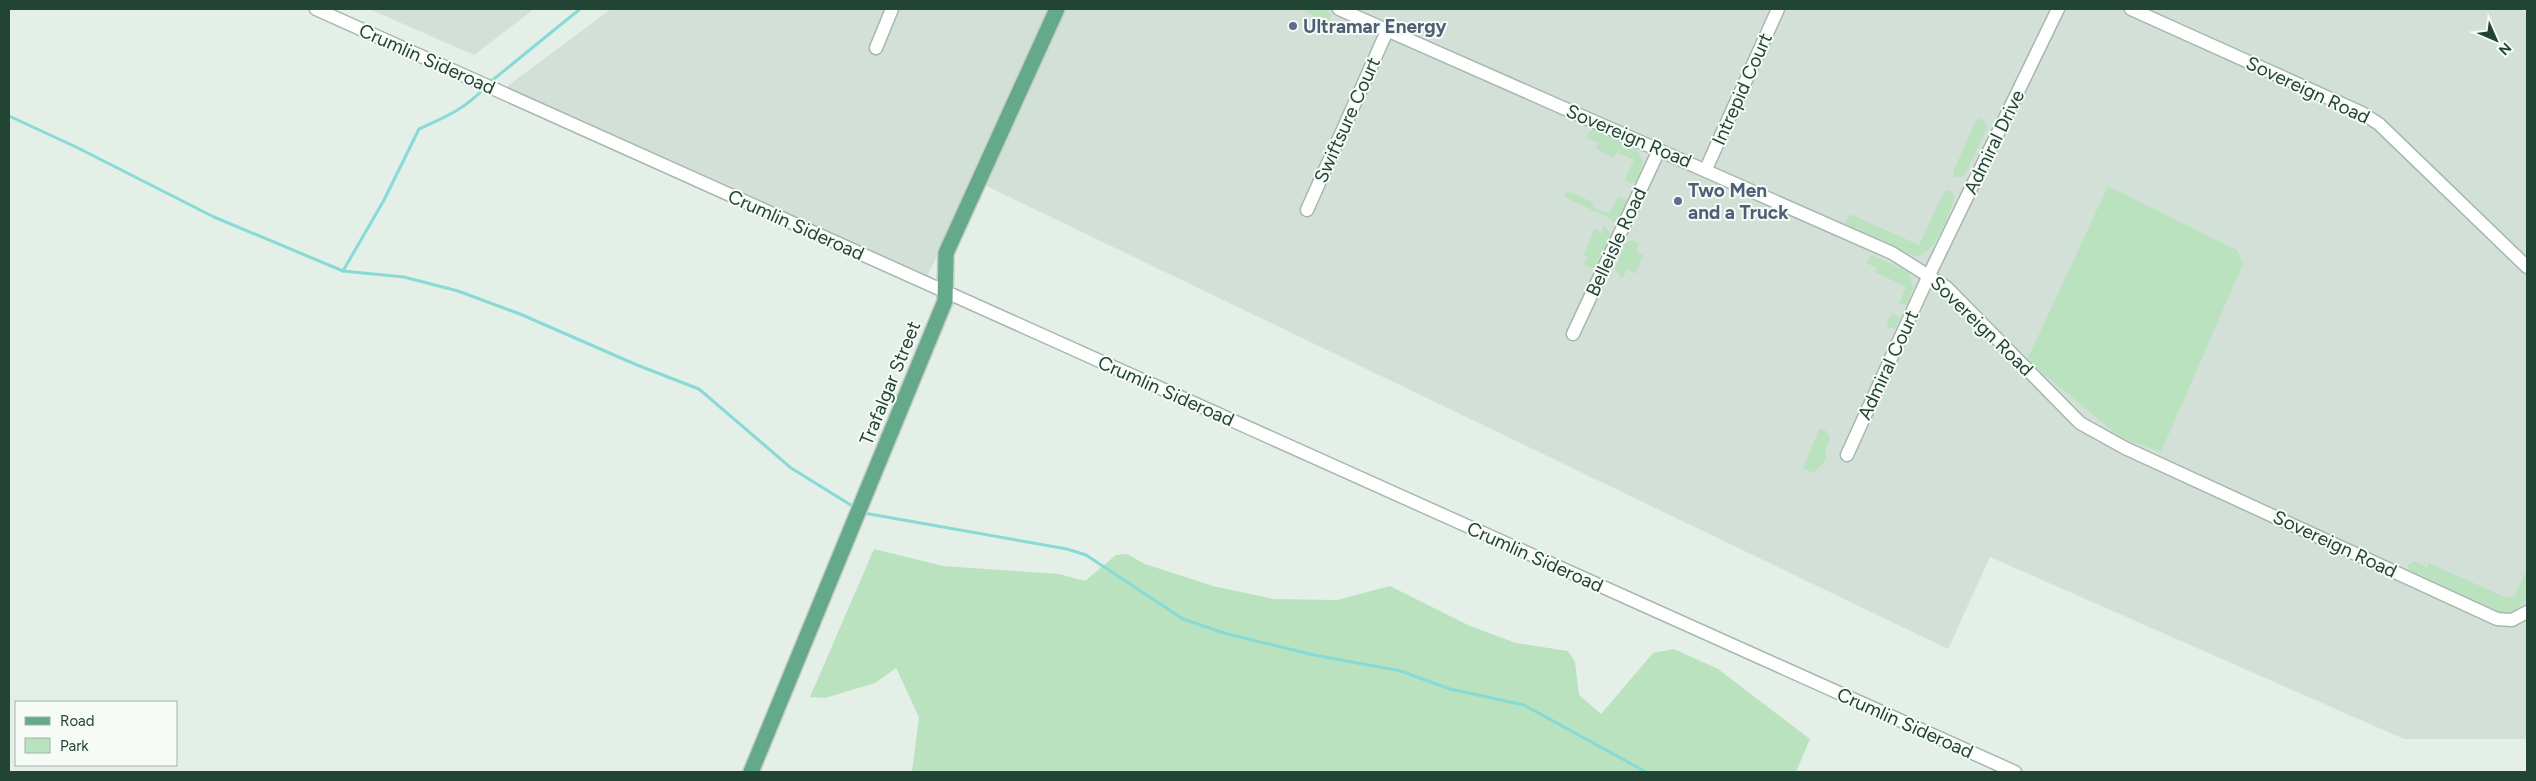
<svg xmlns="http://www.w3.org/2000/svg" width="2536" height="781" font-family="Figtree,sans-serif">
  <rect width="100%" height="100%" fill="#e4efe8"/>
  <g fill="#d2e0d7">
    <path d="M369 9H534L474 55Z"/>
    <path d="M611 9H2520L2527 12V739H2404L1990 557 1948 649 972 179 927 277 505 88Z"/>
  </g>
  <g fill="#bbe2be">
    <path d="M1299 9H1325L1331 15 1329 22Z"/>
    <path d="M1980 118 1988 126 1966 173 1962 177H1955L1953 172 1976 120Z"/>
    <path d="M1594 129 1636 148 1643 162 1636 182 1631 184 1625 179 1634 160 1617 152 1614 158 1596 149 1598 143 1587 138 1589 132Z"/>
    <path d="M2108 186 2237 250 2243 264 2161 452 2121 438 2027 360Z"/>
    <path d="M1567 190 1594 203 1593 207 1609 214 1618 196 1626 200 1627 203 1619 222 1616 223 1607 217 1564 197Z"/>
    <path d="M1949 190 1952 192 1955 198C1946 218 1939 250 1916 257L1848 226 1845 222 1850 214 1919 245 1944 192Z"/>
    <path d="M1604 225 1612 236 1599 265 1595 269 1584 265 1588 257 1584 255 1594 229 1601 232Z"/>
    <path d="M1633 240 1639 243 1636 252 1643 255 1635 274 1627 269 1623 278 1619 276 1615 269 1625 243Z"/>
    <path d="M1872 255 1909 272 1913 288 1907 305 1899 303 1906 287 1875 272 1877 268 1866 263Z"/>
    <path d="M1892 313 1900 318 1895 329 1886 326Z"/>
    <path d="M1819 429 1825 430 1830 438 1826 448V459L1814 473 1803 468Z"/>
    <path d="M874 549 943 566 1059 574 1085 581 1116 555 1127 554 1145 564 1213 586 1273 599 1337 600 1390 586 1470 626 1516 643 1568 651 1575 662 1579 695 1601 714 1653 653 1674 649 1718 669 1810 739 1796 772H912L919 717 896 668 875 683 825 698 810 697Z"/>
    <path d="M2415 561 2427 568 2429 563 2507 598 2515 596 2527 569V599L2514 611 2499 612 2408 570V565Z"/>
  </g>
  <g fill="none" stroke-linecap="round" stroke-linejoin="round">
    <g stroke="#87dad6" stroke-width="3">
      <path d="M489 83 580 9"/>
      <path d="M9 116 76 147 214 217 343 271 404 277 458 291 520 314 637 365 699 389 791 468 854 507"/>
      <path d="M343 271 384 200 419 129C444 118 467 108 485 87"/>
      <path d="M864 513 1067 549 1086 555 1183 619 1224 633 1314 655 1401 671 1450 689 1524 705 1646 772"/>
    </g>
    <g stroke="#a6b8ae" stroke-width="15">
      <g id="minor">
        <path d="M316 9 2015 772"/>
        <path d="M1339 9 1892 253 1946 287 2080 423 2125 448 2497 619 2512 620 2527 612"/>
        <path d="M2131 9 2362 113 2379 124 2527 267"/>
        <path d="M876 48 892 9"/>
        <path d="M1706 169 1778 9"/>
        <path d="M1307 210 1387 31"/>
        <path d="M1573 334 1659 150"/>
        <path d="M1847 455 1929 275 2058 9"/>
      </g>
    </g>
    <g stroke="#c1cbc6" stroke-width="18">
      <path id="major" d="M751 772 945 301 946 253 1057 9"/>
    </g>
    <use href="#minor" stroke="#fff" stroke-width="12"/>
    <use href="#major" stroke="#64a98a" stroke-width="15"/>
  </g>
  <g fill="#5c6f8a" stroke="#f6fbf7" stroke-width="2">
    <circle cx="1293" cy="26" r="5"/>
    <circle cx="1678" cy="201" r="5"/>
  </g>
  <g text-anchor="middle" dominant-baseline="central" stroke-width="4" stroke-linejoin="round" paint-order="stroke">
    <g font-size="19" font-weight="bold" fill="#4e5e75" stroke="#f6fbf7" text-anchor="start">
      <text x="1303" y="26">Ultramar Energy</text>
      <text x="1688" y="190">Two Men<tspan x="1688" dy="22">and a Truck</tspan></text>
    </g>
    <g font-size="19" fill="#214434" stroke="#f6fbf7">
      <text transform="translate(427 59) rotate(24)">Crumlin Sideroad</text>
      <text transform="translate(1742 89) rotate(-66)">Intrepid Court</text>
      <text transform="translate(2308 90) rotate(25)">Sovereign Road</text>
      <text transform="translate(1347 120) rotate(-66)">Swiftsure Court</text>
      <text transform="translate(1629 136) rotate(23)">Sovereign Road</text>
      <text transform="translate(1994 142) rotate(-64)">Admiral Drive</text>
      <text transform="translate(796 225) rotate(24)">Crumlin Sideroad</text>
      <text transform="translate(1616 242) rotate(-65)">Belleisle Road</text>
      <text transform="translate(1982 326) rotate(44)">Sovereign Road</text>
      <text transform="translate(1888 365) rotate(-65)">Admiral Court</text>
      <text transform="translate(890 383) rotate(-68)">Trafalgar Street</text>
      <text transform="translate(1166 391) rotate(24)">Crumlin Sideroad</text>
      <text transform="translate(2335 544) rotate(25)">Sovereign Road</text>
      <text transform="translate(1535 557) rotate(24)">Crumlin Sideroad</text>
      <text transform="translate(1905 723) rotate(24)">Crumlin Sideroad</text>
    </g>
  </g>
  <rect width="2536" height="781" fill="none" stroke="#214434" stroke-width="20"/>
  <rect x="15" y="701" width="162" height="65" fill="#f6fbf7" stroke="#a1b2a9"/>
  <rect x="25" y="717" width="25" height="8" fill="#64a98a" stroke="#a1b2a9"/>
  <text x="60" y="726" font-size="15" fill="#214434">Road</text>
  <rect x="25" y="738" width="25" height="15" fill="#bbe2be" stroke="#a1b2a9"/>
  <text x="60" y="751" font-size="15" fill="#214434">Park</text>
  <g transform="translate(2496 40) rotate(135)" stroke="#f6fbf7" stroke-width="4" paint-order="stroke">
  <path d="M0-4L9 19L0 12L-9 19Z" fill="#214434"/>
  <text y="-8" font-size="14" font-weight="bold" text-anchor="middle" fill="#214434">N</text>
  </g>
</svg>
